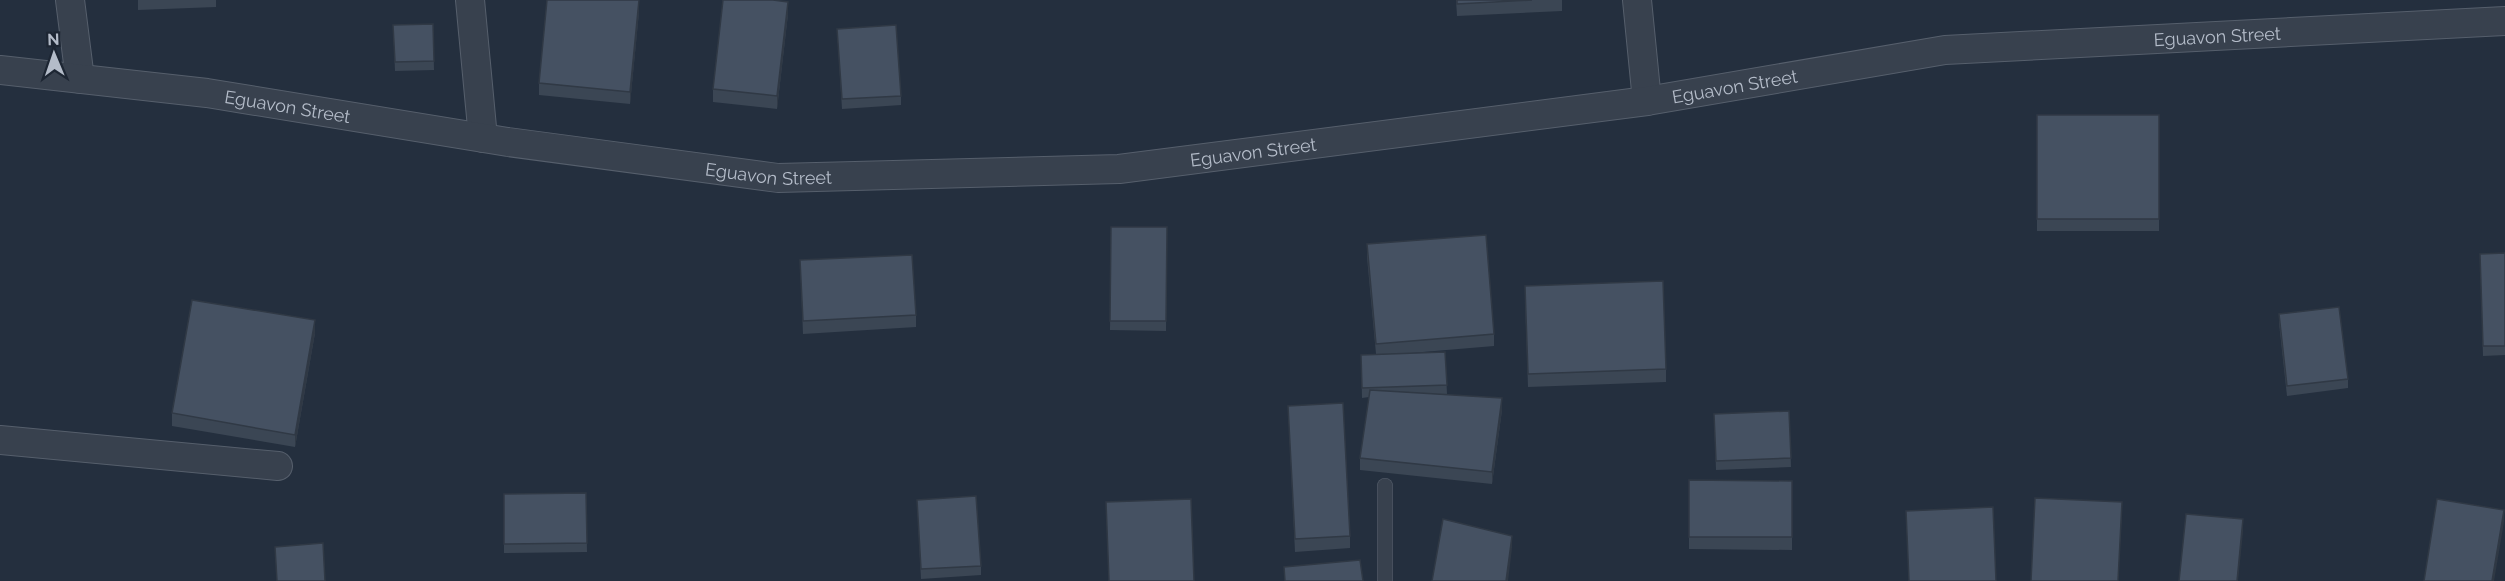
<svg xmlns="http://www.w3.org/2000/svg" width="2505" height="581" font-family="Raleway,sans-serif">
  <rect width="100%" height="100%" fill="#242f3e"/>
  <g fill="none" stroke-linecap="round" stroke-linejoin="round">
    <g stroke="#565f6c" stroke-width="16">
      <path id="service" d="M1385 486V581"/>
    </g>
    <g stroke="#565f6c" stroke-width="30">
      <g id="minor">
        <path d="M70 0 80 79"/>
        <path d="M470 0 483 138"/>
        <path d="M1637 0 1647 101"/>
        <path id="s1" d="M0 70 207 93 508 142 778 178 1119 169 1647 101 1945 50 2505 21"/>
        <path d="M0 440 278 466"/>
      </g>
    </g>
    <use href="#service" stroke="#38414e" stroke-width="15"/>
    <use href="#minor" stroke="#38414e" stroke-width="28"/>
  </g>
  <g fill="#3b4654">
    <path d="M138 0H216V7L138 10Z"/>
    <path d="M1456 0H1562V11L1457 16Z"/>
    <path d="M639 12 630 104 539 95V83Z"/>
    <path d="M788 14 777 109 713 102V89Z"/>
    <path d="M433 24 434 70 395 71 393 25Z"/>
    <path d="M837 29 901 96V105L842 109Z"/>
    <rect x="2037" y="115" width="122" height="116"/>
    <path d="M1111 227H1167L1166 331 1110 330Z"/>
    <path d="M1367 244 1494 334V346L1411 353 1445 352 1447 394 1502 410 1492 484 1360 470V458L1369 397 1362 398 1361 355 1376 354 1367 257Z"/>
    <path d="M2505 253V355L2483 356 2480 254Z"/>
    <path d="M800 260 916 315V327L803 334Z"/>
    <path d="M1525 298 1666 369V382L1528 387Z"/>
    <path d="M2279 314 2348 379V388L2287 396 2279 323Z"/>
    <path d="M315 333 295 447 172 426V413Z"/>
    <path d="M1288 406 1350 536V548L1295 552Z"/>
    <path d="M1789 411 1791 467 1716 470 1714 414Z"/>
    <path d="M1689 480 1792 481V550L1689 549Z"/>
    <path d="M586 493 587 552 504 553V494Z"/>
    <path d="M917 500 981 566V575L921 579Z"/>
  </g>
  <g fill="#303945">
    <path d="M639 0V12L630 104V92Z"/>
    <path d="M788 2V14L777 109V96Z"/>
    <path d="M315 320V333L295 447V435Z"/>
    <path d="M1502 398V410L1492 484V472Z"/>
    <path d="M2122 502V515L2118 581Z"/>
    <path d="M2504 510V522L2494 581H2492Z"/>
    <path d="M2243 519V532L2238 581H2237Z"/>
    <path d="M1512 536V548L1508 581H1506Z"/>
  </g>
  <g fill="#455162" stroke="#303945" stroke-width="1.5">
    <path d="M547 0H639L630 92 539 83Z"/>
    <path d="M723 0H773L788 2 777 96 713 89Z"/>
    <path d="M1457 0H1532L1457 4Z"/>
    <path d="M433 24 434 61 395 62 393 25Z"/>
    <path d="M896 25 901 96 842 99 837 29Z"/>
    <rect x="2037" y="115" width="122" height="104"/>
    <path d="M1111 227H1167L1166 321H1110Z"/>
    <path d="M1486 235 1494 334 1376 344 1367 244Z"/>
    <path d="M2505 253V346H2483L2480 254Z"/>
    <path d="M912 255 916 315 803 321 800 260Z"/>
    <path d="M1663 281 1666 369 1528 374 1525 286Z"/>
    <path d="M192 300 315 320 295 435 172 413Z"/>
    <path d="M2339 307 2348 379 2287 386 2279 314Z"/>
    <path d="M1445 352 1447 385 1362 388 1361 355Z"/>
    <path d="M1370 390 1502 398 1492 472 1360 458Z"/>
    <path d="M1343 403 1350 536 1295 539 1288 406Z"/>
    <path d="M1789 411 1791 458 1716 461 1714 414Z"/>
    <path d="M1689 480 1792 481V537H1689Z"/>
    <path d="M586 493 587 543 504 544V494Z"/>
    <path d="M976 496 981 566 921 569 917 500Z"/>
    <path d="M2035 498 2122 502 2118 581H2031Z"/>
    <path d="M1191 499 1194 581H1109L1106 502Z"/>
    <path d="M2437 499 2504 510 2492 581H2424Z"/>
    <path d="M1993 507 1996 581H1909L1906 511Z"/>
    <path d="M2186 514 2243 519 2237 581H2179Z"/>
    <path d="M1443 519 1512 536 1506 581H1432Z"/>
    <path d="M323 543 325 581H277L275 547Z"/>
    <path d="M1360 560 1363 581H1285L1284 567Z"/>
  </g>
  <g text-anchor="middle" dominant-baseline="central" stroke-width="4.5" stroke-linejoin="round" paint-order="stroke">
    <g font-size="18" fill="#b4bcc9" stroke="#1d2633">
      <text stroke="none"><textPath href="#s1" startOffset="2234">Eguavon Street</textPath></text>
      <text stroke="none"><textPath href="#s1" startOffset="1748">Eguavon Street</textPath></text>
      <text stroke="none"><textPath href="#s1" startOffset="290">Eguavon Street</textPath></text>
      <text stroke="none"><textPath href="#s1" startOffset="1262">Eguavon Street</textPath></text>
      <text stroke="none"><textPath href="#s1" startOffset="776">Eguavon Street</textPath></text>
    </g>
  </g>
  <g transform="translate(54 54) rotate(358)" stroke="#1d2633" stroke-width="4.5" paint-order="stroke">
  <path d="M0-4.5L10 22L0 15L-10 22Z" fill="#b4bcc9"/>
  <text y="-9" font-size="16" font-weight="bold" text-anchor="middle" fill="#b4bcc9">N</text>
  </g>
</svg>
